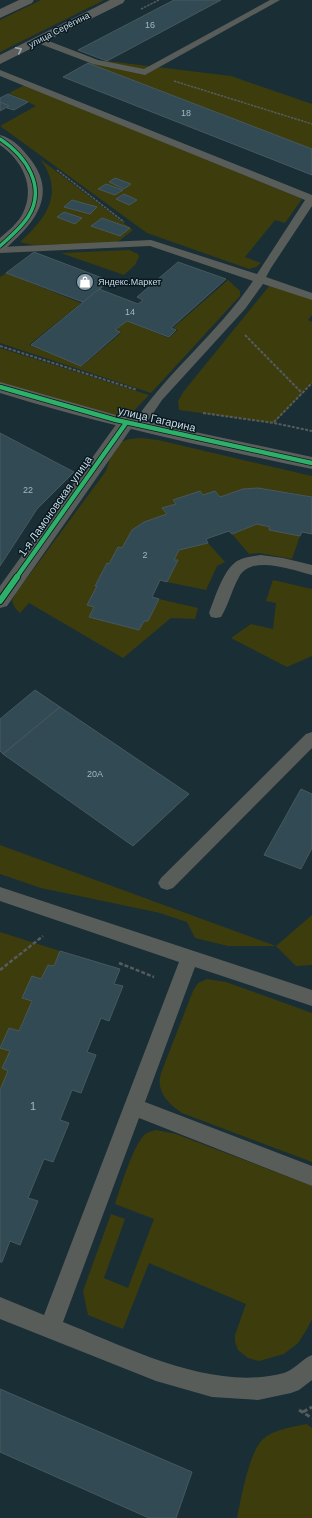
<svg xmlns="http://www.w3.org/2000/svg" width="312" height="1518" font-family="Arial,sans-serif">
  <rect width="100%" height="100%" fill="#1a2e36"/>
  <g fill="#3d3c0d">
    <path d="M41 0H104L0 52V20Z"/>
    <path d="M107 61 231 76 312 104V149L88 63Z"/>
    <path d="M25 85 302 199 285 223 275 220 245 257 261 263 256 267 249 269 147 233 0 126 36 106 9 93Z"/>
    <path d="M40 159 133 230 119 241 113 243 33 245 20 242C47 218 65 192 40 159Z"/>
    <path d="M129 250 138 254 139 257 135 265 124 275 61 253Z"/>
    <path d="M6 273 81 303 29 345 82 366 121 333 116 330 127 321 169 338 178 330 173 328 228 280 240 291V296L151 393 0 343V277Z"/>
    <path d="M270 285 312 298V315L308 320 312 322V383L274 423 179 410 178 401 184 391Z"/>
    <path d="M0 348 149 395 125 420 0 385Z"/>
    <path d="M142 438 158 440 312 476V497L287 492 286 494 243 489 220 497 215 491 203 495 200 491 173 500 176 504 163 508 167 514 144 522 132 530 122 548 109 564 107 563 95 585 97 586 94 607 89 617 139 630 144 621H148L159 599 198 608 195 619 171 618 123 658 29 603 20 613 15 608 12 601 16 593 106 471C114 447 114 439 142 438Z"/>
    <path d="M257 524 270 527 269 530 300 536 292 559 259 553 249 554 232 534Z"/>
    <path d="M208 543 225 562 217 566 206 590 167 582 178 561 174 560 179 550Z"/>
    <path d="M273 580 312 589V656L287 667 231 638 251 624 273 629 276 603 266 601Z"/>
    <path d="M0 845 276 946 312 915V965L296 966 276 946H228L195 938 187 922 160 913 41 888 0 874Z"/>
    <path d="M0 932 60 951 54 966 48 965 41 979 33 976 32 1001 19 1031 9 1028 1 1048 10 1051 3 1068 8 1071 0 1090Z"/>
    <path d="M207 979 226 982 312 1013V1162L182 1113C173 1107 162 1098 160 1086 159 1082 160 1077 161 1073L193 991 198 983Z"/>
    <path d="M156 1130 176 1134 312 1186V1319L307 1329 298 1343 284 1354 259 1361 248 1358 238 1350 235 1342V1335L246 1304 149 1263 123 1329 88 1315 83 1291 111 1214 125 1219 104 1278 128 1288 154 1219 115 1204C120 1189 135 1139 147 1133 150 1131 154 1131 156 1130Z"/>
    <path d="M307 1424 312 1428V1518H237C241 1499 249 1452 263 1439 275 1429 292 1427 307 1424Z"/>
  </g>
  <g fill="#324a53" stroke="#48585e">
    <path d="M174 0H221L107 61 78 50Z"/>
    <path d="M88 63 312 149V175L63 77Z"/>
    <path d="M8 94 28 102 14 110 7 108 9 106 0 102V98Z"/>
    <path d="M0 102 9 106 0 111Z"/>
    <path d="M115 178 131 184 124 189 109 182Z"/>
    <path d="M106 184 123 190 115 195 98 189Z"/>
    <path d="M124 194 137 200 129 205 116 199Z"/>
    <path d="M72 200 97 207 90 214 64 207Z"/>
    <path d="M64 212 82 218 75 224 57 217Z"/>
    <path d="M102 218 130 228 120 236 91 226Z"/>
    <path d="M34 252 110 281 83 302 6 273Z"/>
    <path d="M178 262 226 279 171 328 176 330 169 337 127 321 115 330 120 332 81 366 31 345 99 289 138 304 143 300 137 297Z"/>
    <path d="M0 433 74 472 37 509 0 566Z"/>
    <path d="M258 488 312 497V534L302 532 300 536 269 530 270 527 257 524 232 534 229 531 206 539 208 543 179 550 174 560H178L167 582 160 580 152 597 159 599 148 621H144L139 630 89 617 94 607 87 605 97 586H95L107 563 109 564 118 547 122 548 132 530 144 522 167 514 162 508 176 504 173 500 200 491 203 495 215 491 220 497 243 489Z"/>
    <path d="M35 690 60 707 3 754 0 751V719Z"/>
    <path d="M60 707 189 794 133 846 3 754Z"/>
    <path d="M301 789 312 794V848L301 869 264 855Z"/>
    <path d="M60 951 120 969 114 984 123 986 109 1021 101 1018 87 1052 96 1055 81 1093 72 1090 60 1120 69 1123 53 1162 44 1159 28 1198 38 1201 20 1245 10 1241 2 1262H0V1090L8 1071 2 1068 10 1051 0 1048 9 1028 19 1031 32 1001 22 998 32 976 41 979 48 965 54 966Z"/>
    <path d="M0 1389 192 1472 176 1518H149L0 1452Z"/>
  </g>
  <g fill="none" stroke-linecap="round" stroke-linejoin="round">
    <g stroke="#565c5c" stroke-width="1.5" stroke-dasharray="2.5 1" stroke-linecap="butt">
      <path d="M141 9 159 0"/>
      <path d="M174 81 312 124"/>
      <path d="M57 170 124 222"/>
    </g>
    <g stroke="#565c5c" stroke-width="2" stroke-dasharray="3 1.5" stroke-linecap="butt">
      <path d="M245 335 302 393"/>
      <path d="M0 346 137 390"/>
      <path d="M203 413 274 423 312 431"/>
      <path d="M274 422 312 383"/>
    </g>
    <g stroke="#565c5c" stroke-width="2.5" stroke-dasharray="4 2" stroke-linecap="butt">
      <path d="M119 963 154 977"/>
      <path d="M0 970 43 936"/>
    </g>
    <g stroke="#565c5c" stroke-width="3" stroke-dasharray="5 2.5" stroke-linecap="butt">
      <path d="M299 1410 312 1418"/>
      <path d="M303 1412 312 1407"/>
    </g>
    <g fill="#595d5a" fill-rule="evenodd">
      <path d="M270 0H280L145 75 93 64 35 42 33 40 38 37 41 38 98 60 144 69Z"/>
      <path d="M0 70 312 195V206L271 268 266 277 312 293V300L263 284 245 309 162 400 143 428H133L132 425C167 372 218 333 253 281L150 246 0 253V247L151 240 257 274 305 200 0 76Z"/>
      <path d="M261 555 283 558 312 565V575C293 570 251 554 239 577 232 589 229 604 221 617L216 618 211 617 209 613C215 598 223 570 237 561 244 557 253 556 261 555Z"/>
      <path d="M312 732V748L173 888 167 890 161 888 158 883 161 878 306 734Z"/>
      <path d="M0 887 312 990V1006L195 967 145 1102 312 1166V1186L139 1118 63 1322C129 1348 212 1392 284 1373 294 1370 302 1359 312 1355V1380L299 1390 291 1393 258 1400 212 1397 156 1381 0 1319V1297L44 1315 179 962 0 901Z"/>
    </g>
    <path fill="#595d5a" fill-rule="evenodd" d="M126 418 132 419 135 423 7 606 0 608V586L120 419Z"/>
    <g fill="#5c5e5b" fill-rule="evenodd">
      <path d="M19 0H34L32 3 0 18V9Z"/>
      <path d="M110 0H125L123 3 0 64V55Z"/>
      <path d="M0 135C11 138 20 146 27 155 60 193 36 222 5 249L0 251V238C8 231 18 223 23 213 36 187 22 160 0 145Z"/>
      <path d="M0 382 116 415 312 457V469C207 447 102 425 0 393Z"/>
    </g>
    <g stroke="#0a1920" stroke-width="5">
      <path id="cycleway-far2" d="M0 139C26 156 47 187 28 217 21 228 10 237 0 246"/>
    </g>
    <g stroke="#0a1920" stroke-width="6">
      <g id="cycleway-far1">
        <path d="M0 387 116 420 312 463"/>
        <path d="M16 578 126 423"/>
      </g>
    </g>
    <g stroke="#0a1920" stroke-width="8">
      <path id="cycleway" d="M0 601 17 577"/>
    </g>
    <use href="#cycleway-far2" stroke="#2db169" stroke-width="3.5"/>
    <use href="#cycleway-far1" stroke="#2db169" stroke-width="4.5"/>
    <use href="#cycleway" stroke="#2db169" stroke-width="6"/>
  </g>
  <defs><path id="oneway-chevron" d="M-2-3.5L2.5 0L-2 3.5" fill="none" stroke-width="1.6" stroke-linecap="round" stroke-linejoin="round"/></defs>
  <use stroke="#9ca9ad" href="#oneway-chevron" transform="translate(19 50) rotate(-27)"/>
  <defs>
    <g id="shop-disc" transform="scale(0.9)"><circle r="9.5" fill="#8a9ea7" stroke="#0a1920"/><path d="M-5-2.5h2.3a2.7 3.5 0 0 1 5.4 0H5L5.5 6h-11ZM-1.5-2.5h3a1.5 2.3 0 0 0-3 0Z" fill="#fff"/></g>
  </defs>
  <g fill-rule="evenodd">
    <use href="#shop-disc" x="85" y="282"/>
  </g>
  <g text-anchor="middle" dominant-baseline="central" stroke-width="3" stroke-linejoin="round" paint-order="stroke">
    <g font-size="9" fill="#a2b7c0">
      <text x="150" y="25">16</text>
      <text x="186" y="113">18</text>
      <text x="130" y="312">14</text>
      <text x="28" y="490">22</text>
      <text x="145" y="555">2</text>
      <text x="95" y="774">20А</text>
    </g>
    <g font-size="9" fill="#c7dbe4" stroke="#0a1920">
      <text transform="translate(59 30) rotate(-27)">улица Серёгина</text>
    </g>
    <g font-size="9" fill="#c7dbe4" stroke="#0a1920" text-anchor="start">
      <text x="98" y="282">Яндекс.Маркет</text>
    </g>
    <g font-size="11" fill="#c7dbe4" stroke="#0a1920">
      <text transform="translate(157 419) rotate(13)">улица Гагарина</text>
      <text transform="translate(55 506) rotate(-55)">1-я Ламоновская улица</text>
    </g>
    <g font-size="11" fill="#a2b7c0">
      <text x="33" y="1106">1</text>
    </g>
  </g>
</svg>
